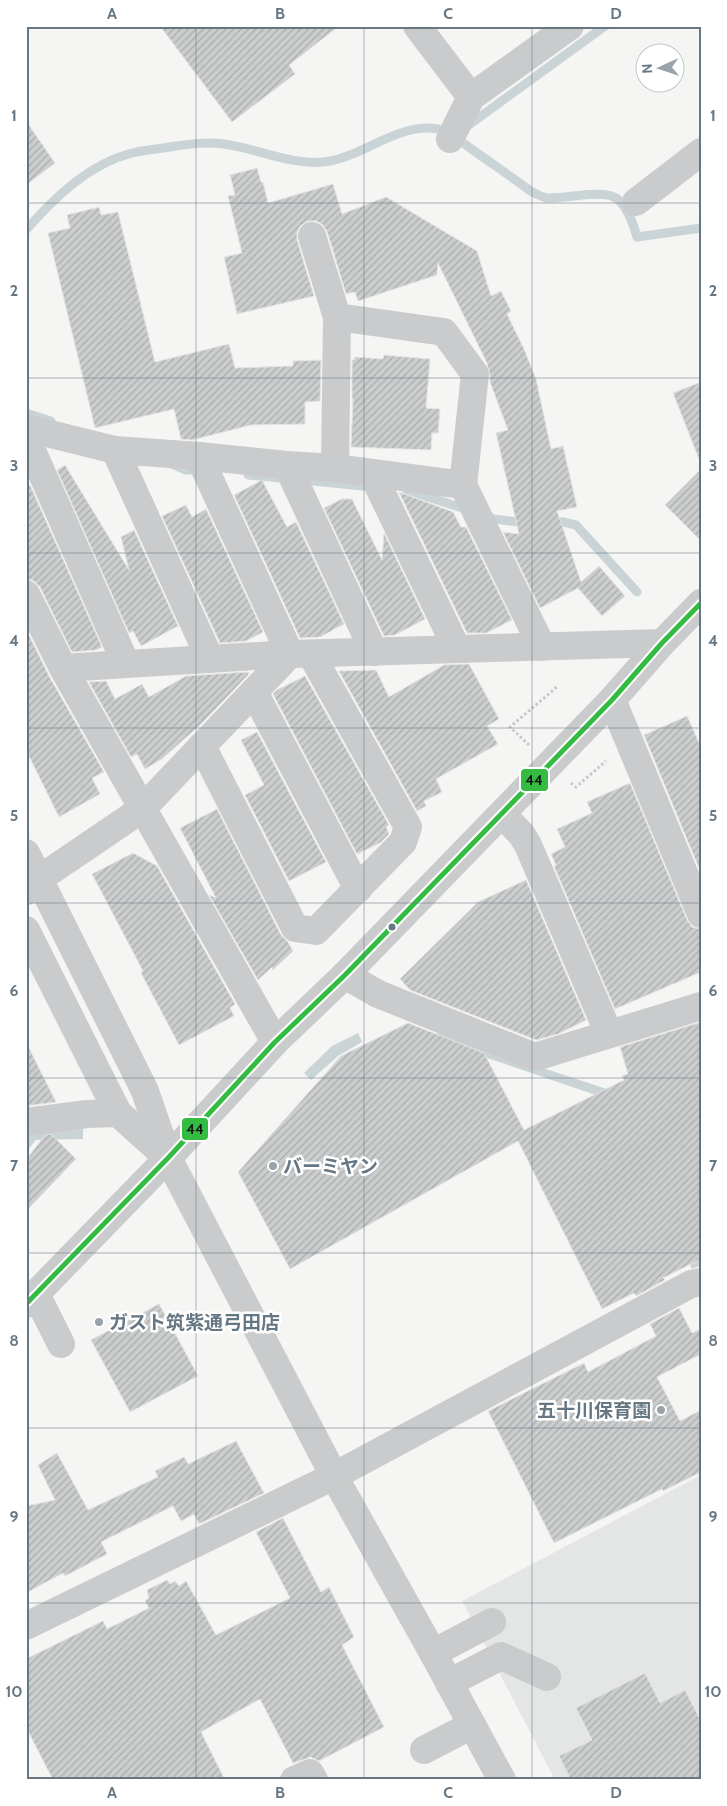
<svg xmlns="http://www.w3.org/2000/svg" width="727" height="1806" font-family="Cabin,'Noto Sans JP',sans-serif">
  <defs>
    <pattern id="building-hatch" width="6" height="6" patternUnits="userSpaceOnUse" patternTransform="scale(1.25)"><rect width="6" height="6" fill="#cccece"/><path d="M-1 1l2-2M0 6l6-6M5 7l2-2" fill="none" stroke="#a9acad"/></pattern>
  </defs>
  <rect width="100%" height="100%" fill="#f5f5f4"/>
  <path fill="#e4e5e5" d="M701 1475V1750L647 1780H555L462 1601Z"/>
  <g fill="#cad3d5">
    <path d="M358 1033 362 1042 338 1056 311 1080 304 1073 332 1046Z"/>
    <path d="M437 1033 622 1094 701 1265 692 1269 616 1102 435 1040Z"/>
    <path d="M83 1129V1139L36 1140 26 1152V1138L33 1132Z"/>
  </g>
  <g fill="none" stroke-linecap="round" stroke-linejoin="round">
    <g stroke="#cad3d5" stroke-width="9">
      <path d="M466 127 605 26"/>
      <path d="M26 230C55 197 89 164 132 153 144 150 157 149 170 147 189 144 210 141 230 145 260 150 292 165 323 162 363 158 397 122 438 129 449 131 462 142 470 148 491 163 512 177 532 192 537 194 542 197 547 198 565 199 597 190 614 197 626 202 634 226 637 237L701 228"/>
      <path d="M26 413 51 421"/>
      <path d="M172 464 185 470H200"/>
      <path d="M248 475 374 487"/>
      <path d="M407 490 468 510"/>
      <path d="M485 516 494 519 527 523"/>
      <path d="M550 523 563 522 576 525 637 592"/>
    </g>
  </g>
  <g fill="url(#building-hatch)" stroke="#e4e4e4">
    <path d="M160 26H339L289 65 295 74 232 122Z"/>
    <path d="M26 121 55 163 26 185Z"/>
    <path d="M257 168 261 182H263L268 203 333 184 342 214 386 197 477 251 491 296 501 291 511 311 507 314 524 349 536 379 551 449 563 446 577 507 557 511 581 582 599 566 625 596 602 616 578 588 540 608 503 532 519 534 496 433 508 430 490 382V375L487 363 438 263 437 275 358 301 355 292 346 294 327 231 322 224 316 221H308L300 226 297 232V240L314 296 237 314 224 257 242 253 228 196 235 195 230 175Z"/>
    <path d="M99 207 101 215 118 212 155 362 229 344 235 368 293 366V361L321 360 320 401 305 402V424L251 425 192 440 181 439 174 409 95 428 48 233 70 228 67 215Z"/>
    <path d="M384 355 430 359 426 408 440 409 438 433H432L431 450 351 447 353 399H352V360H354L355 357 383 359Z"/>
    <path d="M701 382V459H699L673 393Z"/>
    <path d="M65 465 129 570 121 537 134 530 178 626 141 646 133 631 129 633 57 470Z"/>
    <path d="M701 469V541L665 505Z"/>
    <path d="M262 480 287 527 296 522 344 624 320 637 300 638 234 495Z"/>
    <path d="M30 485 102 647 96 650 72 652 40 587 34 581 26 578V487Z"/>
    <path d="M399 492 453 512 461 527H466L512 620 486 633H467Z"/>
    <path d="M342 499H352L382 560 384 533 425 619 395 635 384 636 324 508Z"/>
    <path d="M186 505 192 517 206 509 263 632 246 641 220 643 162 516Z"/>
    <path d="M26 629 49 676 104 772 92 778 100 794 59 817 26 750Z"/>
    <path d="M469 664 499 719 487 726 498 744 436 779 442 792 424 801 426 806 417 811 339 671 376 670 389 697 444 665Z"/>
    <path d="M248 672 249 674 201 724 162 759 145 769 137 754 131 757 89 682 106 681 115 699 142 684 149 697 186 676Z"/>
    <path d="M305 676 389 825 386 827 389 834 380 843 357 854 273 694 277 690Z"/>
    <path d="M687 716 701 747V873L644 735Z"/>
    <path d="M257 732 326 862 289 881 245 795 264 785 241 740Z"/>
    <path d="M630 783 687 920 692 927 701 929V972L615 1009 554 866 556 865 551 854 565 847 557 829 592 813 587 802Z"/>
    <path d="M217 809 281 935 288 942 293 951 273 970 272 967 258 980 209 895 216 898 180 828Z"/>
    <path d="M133 853 157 866 235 1004 230 1008 234 1016 179 1045 141 973 143 971 92 874Z"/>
    <path d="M526 880 586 1020 558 1034 536 1040 410 990 400 979 478 902Z"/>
    <path d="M701 1022V1259L663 1278 665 1280 636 1296 634 1293 602 1309 518 1141 290 1269 238 1172 341 1056 408 1023 484 1053 524 1130 624 1080 622 1076 628 1074 620 1047Z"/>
    <path d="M26 1042 56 1102 26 1106Z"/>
    <path d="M51 1134 76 1159 26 1211V1160L45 1135Z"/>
    <path d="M159 1304 198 1376 130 1412 91 1340Z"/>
    <path d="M679 1308 692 1333 701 1329V1354L657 1377 680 1421 701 1410V1472L663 1491 662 1489 554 1543 488 1411 584 1363 588 1372 656 1336 650 1324Z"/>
    <path d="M236 1441 264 1493 199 1524 194 1514 181 1521 173 1506 101 1542 107 1554 65 1576 63 1573 26 1593V1506L55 1500 38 1465 57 1453 88 1510 158 1477 155 1471 184 1457 188 1464Z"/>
    <path d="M283 1518 321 1592 329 1587 354 1637 342 1645 384 1727 319 1761 311 1757 293 1763 260 1699 201 1732 225 1780H53L26 1727V1659L103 1621 107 1629 149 1608 145 1601 149 1598 147 1590 167 1580 170 1584 175 1581 179 1586 186 1581 216 1635 290 1598 256 1532Z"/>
    <path d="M645 1673 660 1703 685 1690 701 1721V1780H571L559 1756 592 1740 576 1708Z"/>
  </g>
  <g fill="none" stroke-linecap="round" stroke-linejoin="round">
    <g stroke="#c7c8c9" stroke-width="3" stroke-dasharray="2.5 2.5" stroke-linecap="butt">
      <path d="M529 745 510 727 558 686"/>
      <path d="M571 783 576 787 606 761"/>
    </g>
    <g stroke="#cacbcc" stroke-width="28">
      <path d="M417 26 471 97 450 139"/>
      <path d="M471 97 570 26"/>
      <path d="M636 202 701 152"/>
      <path d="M312 236 337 317"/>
      <path d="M26 428 115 450 199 456 287 465 335 468 463 485 542 647"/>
      <path d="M26 437 126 664"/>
      <path d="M115 450 210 659"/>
      <path d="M287 465 374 652"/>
      <path d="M335 468 337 317 444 332 475 374 463 485"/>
      <path d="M372 473 457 649"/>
      <path d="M26 594 63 668 275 1042"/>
      <path d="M63 668 290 654 662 643"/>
      <path d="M254 692 358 889"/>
      <path d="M612 700 701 914"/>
      <path d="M202 746 295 928 316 931 403 842 408 827 311 654"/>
      <path d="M502 814 522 835 528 845 609 1034"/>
      <path d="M26 853 145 1091 168 1158 334 1476 433 1653 502 1780"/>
      <path d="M27 891 39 879 142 809 290 654 199 456"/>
      <path d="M26 930 118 1113 167 1157"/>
      <path d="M345 975 378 994 535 1057 701 1006"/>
      <path d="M26 1122 87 1114 118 1113"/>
      <path d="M36 1294 61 1344"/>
      <path d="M26 1304 168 1158 275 1042 345 975 612 700 662 643 701 603"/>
      <path d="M26 1626 334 1476 691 1284 701 1282"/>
      <path d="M433 1653 492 1622"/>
      <path d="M449 1683 501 1656 547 1677"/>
      <path d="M424 1750 472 1725"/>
      <path d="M294 1780 310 1773 314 1780"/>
    </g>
    <g stroke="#fff" stroke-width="9">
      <path id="bus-1" d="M26 1304 168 1158 275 1042 345 975 612 700 662 643 701 603"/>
    </g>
    <use href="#bus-1" stroke="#33bb42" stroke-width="5"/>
  </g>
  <path fill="none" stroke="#667784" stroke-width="1" stroke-opacity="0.55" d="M196 26V1780M364 26V1780M532 26V1780M26 203H701M26 378H701M26 553H701M26 728H701M26 903H701M26 1078H701M26 1253H701M26 1428H701M26 1603H701"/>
  <circle fill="#667784" stroke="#fff" stroke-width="2" cx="392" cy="927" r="4.5"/>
  <g fill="#98a3ab" stroke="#fff" stroke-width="2">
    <circle cx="273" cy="1166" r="5"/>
    <circle cx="99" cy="1322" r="5"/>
    <circle cx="661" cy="1410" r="5"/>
  </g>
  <g text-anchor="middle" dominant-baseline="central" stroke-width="5" stroke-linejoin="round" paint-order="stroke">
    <g font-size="19" font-weight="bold" fill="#667784" stroke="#fff" text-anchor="start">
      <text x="283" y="1166">バーミヤン</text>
      <text x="109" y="1322">ガスト筑紫通弓田店</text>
      <text x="651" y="1410" text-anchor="end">五十川保育園</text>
    </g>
  </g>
  <g stroke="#fff" stroke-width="2">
    <rect x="520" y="768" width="29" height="24" rx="5" fill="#33bb42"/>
    <rect x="181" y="1117" width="28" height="24" rx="5" fill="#33bb42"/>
  </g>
  <g font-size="14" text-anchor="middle" font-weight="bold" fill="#111">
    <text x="534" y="785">44</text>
    <text x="195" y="1134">44</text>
  </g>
  <rect width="727" height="1806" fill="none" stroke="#ffffff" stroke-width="55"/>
  <g transform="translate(660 68) rotate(267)"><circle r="24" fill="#ffffff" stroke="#c2c9ce"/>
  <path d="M0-4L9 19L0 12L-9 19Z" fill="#98a3ab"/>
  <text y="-8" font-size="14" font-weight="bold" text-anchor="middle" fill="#667784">N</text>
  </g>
  <rect x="28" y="28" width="672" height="1750" fill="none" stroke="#667784" stroke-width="2"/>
  <g font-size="16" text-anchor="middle" font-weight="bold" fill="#667784">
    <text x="112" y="19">A</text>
    <text x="280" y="19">B</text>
    <text x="448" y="19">C</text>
    <text x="616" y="19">D</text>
    <text x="14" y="121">1</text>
    <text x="713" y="121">1</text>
    <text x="14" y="296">2</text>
    <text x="713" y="296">2</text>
    <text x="14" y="471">3</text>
    <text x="713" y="471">3</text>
    <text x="14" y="646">4</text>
    <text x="713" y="646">4</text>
    <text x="14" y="821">5</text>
    <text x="713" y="821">5</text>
    <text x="14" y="996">6</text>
    <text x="713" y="996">6</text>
    <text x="14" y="1171">7</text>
    <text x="713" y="1171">7</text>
    <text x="14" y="1346">8</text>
    <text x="713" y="1346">8</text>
    <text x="14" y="1522">9</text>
    <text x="713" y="1522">9</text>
    <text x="14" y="1697">10</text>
    <text x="713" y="1697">10</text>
    <text x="112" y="1798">A</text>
    <text x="280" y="1798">B</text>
    <text x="448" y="1798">C</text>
    <text x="616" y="1798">D</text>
  </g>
</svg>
